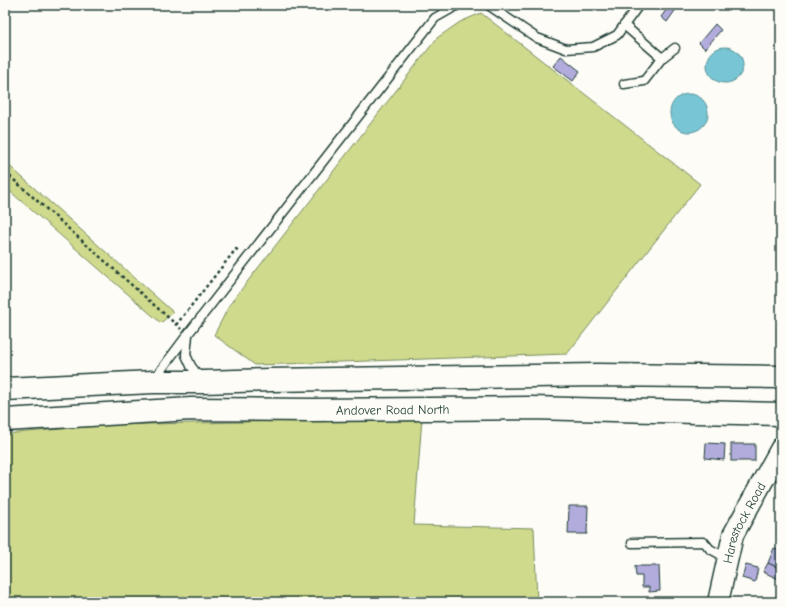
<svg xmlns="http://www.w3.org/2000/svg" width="786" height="607" font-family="'Comic Neue',sans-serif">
  <rect width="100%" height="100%" fill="#fdfcf7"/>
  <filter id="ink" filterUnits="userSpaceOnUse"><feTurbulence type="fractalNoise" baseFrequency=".025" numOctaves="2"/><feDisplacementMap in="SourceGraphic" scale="8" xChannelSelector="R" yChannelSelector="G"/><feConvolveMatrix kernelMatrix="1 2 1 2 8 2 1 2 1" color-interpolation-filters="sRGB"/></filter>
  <g filter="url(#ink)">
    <path fill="#e6e4ef" d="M711 598V602H538L537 600Z"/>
    <g fill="#cfda8d" stroke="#778c60">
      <path d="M481 13 700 184 567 354 255 365 214 335 230 304 437 38 460 22Z"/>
      <path d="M5 162 173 312 161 323 5 187Z"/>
      <path d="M422 418 414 525 534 528 537 602H5V434L105 425Z"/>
    </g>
    <g fill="#78c6d5" stroke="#548f95">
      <circle cx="725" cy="65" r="18"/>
      <circle cx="689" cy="113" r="19"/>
    </g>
    <g fill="#b2acdd" stroke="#1f3d34">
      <path d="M670 5H679L667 22 661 17Z"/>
      <path d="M715 24 721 30 705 49 699 43Z"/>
      <path d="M561 56 580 71 573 81 553 66Z"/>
      <path d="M706 443 725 444 724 460 705 458Z"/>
      <rect x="731" y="444" width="24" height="17"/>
      <path d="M569 506H588L587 534H568Z"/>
      <path d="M774 548 781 551V569L768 563Z"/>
      <path d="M768 563 781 569V580L763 572Z"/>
      <path d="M746 565 758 568 755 582 742 578Z"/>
      <path d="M635 566H659L660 591 649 592V587H642V576H636Z"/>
    </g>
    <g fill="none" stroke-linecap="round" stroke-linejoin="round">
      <g stroke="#1f3d34" stroke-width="11">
        <g id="service">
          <path d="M488 5 537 38 566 49 593 47 617 35 639 5"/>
          <path d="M624 25 662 58"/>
          <path d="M624 84 644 81 662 58 675 48"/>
          <path d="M188 335 186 355 191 366 201 379"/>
          <path d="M155 378 188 334 435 18 458 5"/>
          <path d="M632 543 703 542 705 543 710 549 727 558"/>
        </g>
      </g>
      <g stroke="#1f3d34" stroke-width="23">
        <g id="tertiary">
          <path id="s1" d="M718 602 733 535 781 448"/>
        </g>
      </g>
      <g stroke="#1f3d34" stroke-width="25">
        <g id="secondary">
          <path d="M5 389 153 382H203L270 380 597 375 781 377"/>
          <path id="s2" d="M5 420 191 409 313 410 531 408 781 414"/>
        </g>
      </g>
      <g stroke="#1f3d34" stroke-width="2.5" stroke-dasharray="3 3" stroke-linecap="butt">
        <path d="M5 172 181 329"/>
        <path d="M176 325 236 249 240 252"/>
      </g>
      <use href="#service" stroke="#fdfcf7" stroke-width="8"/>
      <use href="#tertiary" stroke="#fdfcf7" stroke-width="20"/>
      <use href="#secondary" stroke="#fdfcf7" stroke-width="22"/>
    </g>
  </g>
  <g text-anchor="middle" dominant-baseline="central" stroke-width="4" stroke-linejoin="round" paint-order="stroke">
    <g font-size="13" fill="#1f3d34" stroke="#fdfcf7">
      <text stroke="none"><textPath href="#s2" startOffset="388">Andover Road North</textPath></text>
      <text stroke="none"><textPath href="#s1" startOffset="84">Harestock Road</textPath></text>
    </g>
  </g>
  <rect width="786" height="607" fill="none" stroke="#fdfcf7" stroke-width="20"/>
  <rect x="10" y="10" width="766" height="587" fill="none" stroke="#1f3d34" stroke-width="1.5" filter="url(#ink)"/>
</svg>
